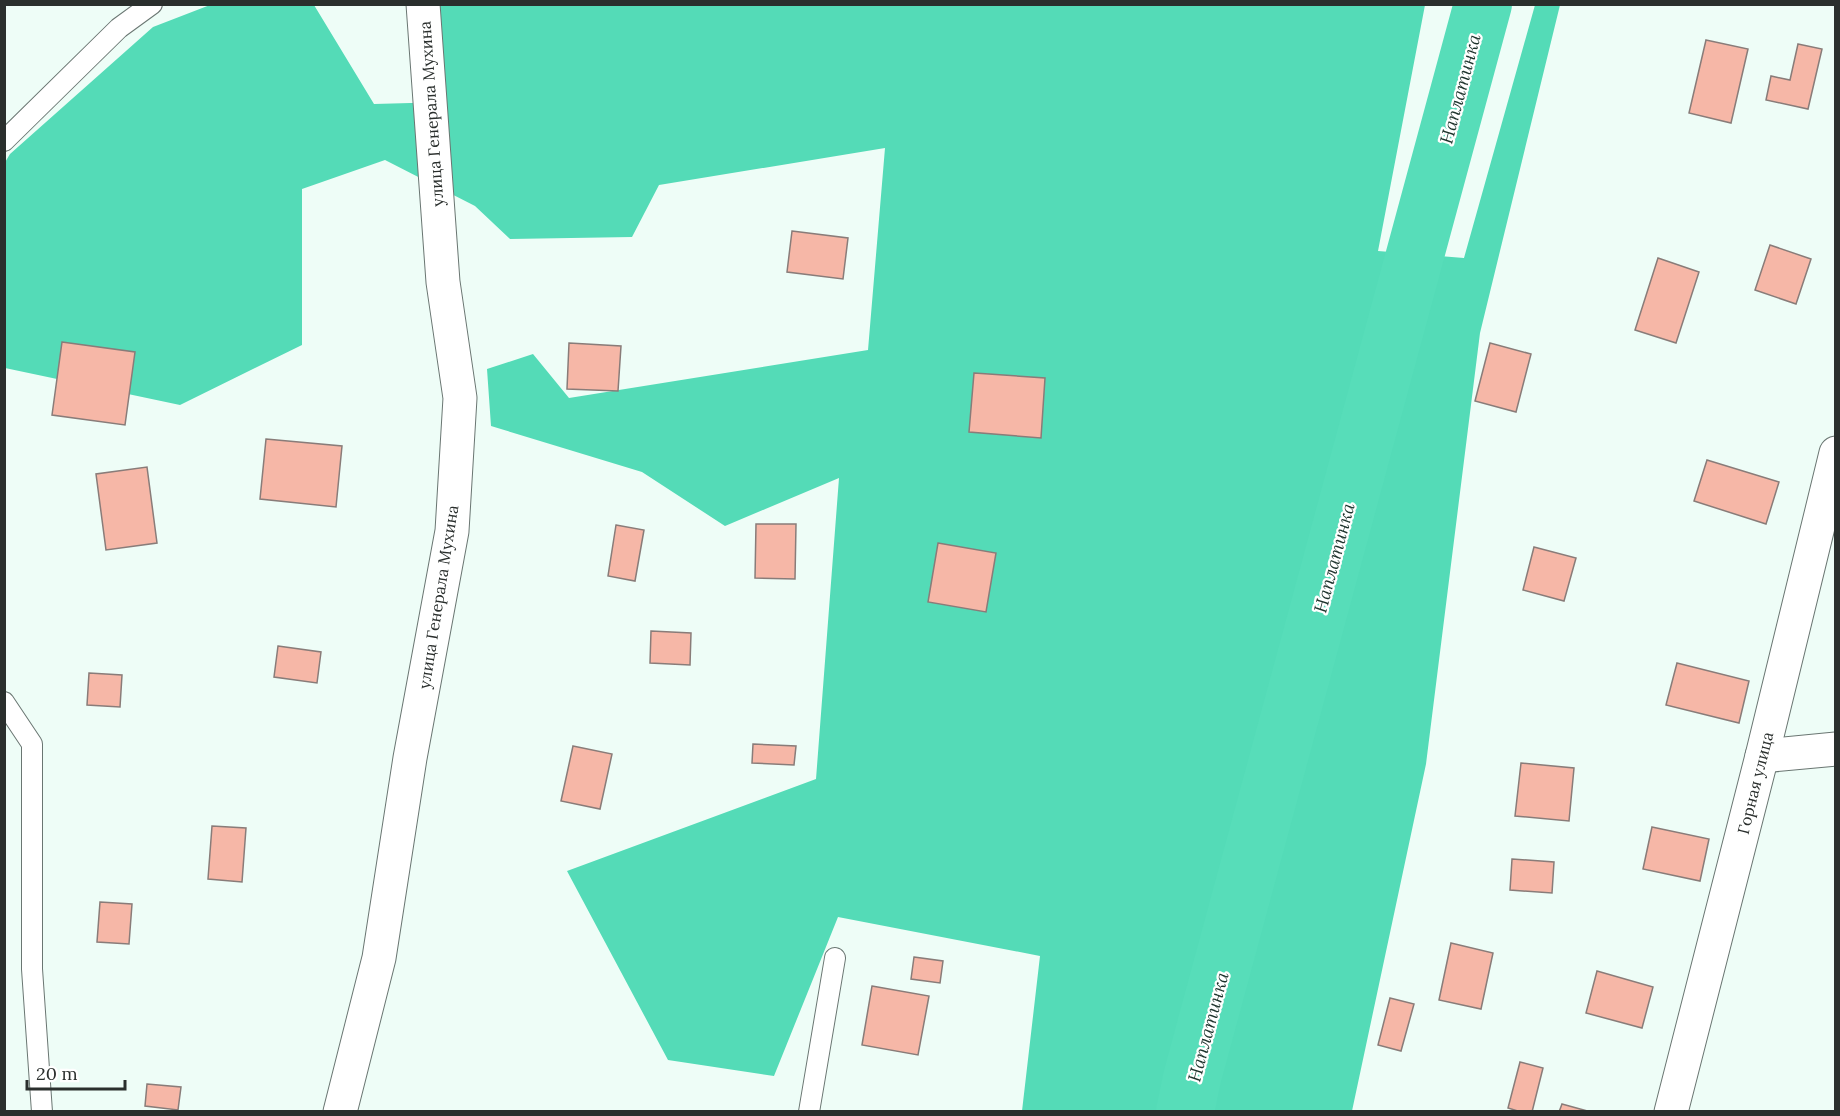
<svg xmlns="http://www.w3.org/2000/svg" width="1840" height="1116" font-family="Lora,serif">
  <rect width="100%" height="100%" fill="#eefdf7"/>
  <path fill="#54dbb7" d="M210 5H314L374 104 447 102 435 5H1425L1378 251 1464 258 1535 5H1560L1480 333 1426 764 1352 1111H1022L1040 956 838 917 774 1076 668 1060 567 871 816 779 839 478 725 526 642 472 491 426 487 369 533 354 569 398 868 350 885 148 659 185 632 237 510 239 475 206 385 160 302 189V345L180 405 5 368 4 164 10 154 153 27Z"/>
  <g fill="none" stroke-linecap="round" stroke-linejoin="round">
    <path stroke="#57ddb9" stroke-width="58" d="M1185 1112 1192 1078 1483 4"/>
  </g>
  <g fill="#f6b7a7" stroke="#897c79" stroke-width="1.5">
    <path d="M1706 40 1748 49 1731 123 1689 113Z"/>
    <path d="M1798 44 1822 49 1808 109 1766 100 1771 76 1790 80Z"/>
    <path d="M792 231 848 238 843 279 787 272Z"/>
    <path d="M1770 245 1811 259 1796 304 1755 290Z"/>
    <path d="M1658 258 1699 272 1676 343 1635 330Z"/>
    <path d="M62 342 135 352 125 425 52 415Z"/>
    <path d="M569 343 621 346 618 391 567 389Z"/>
    <path d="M1490 343 1531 354 1516 412 1475 401Z"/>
    <path d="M974 373 1045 378 1041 438 969 432Z"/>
    <path d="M266 439 342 446 336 507 260 499Z"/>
    <path d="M1707 460 1779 482 1766 524 1694 501Z"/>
    <path d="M147 467 157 543 106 550 96 474Z"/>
    <path d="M756 524H796L795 579 755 578Z"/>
    <path d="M616 525 644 530 635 581 608 576Z"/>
    <path d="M938 543 996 553 986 612 928 602Z"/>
    <path d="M1534 547 1576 558 1564 601 1523 590Z"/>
    <path d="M651 631 691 633 690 665 650 663Z"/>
    <path d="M278 646 321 652 317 683 274 677Z"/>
    <path d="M1677 663 1749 681 1739 723 1666 705Z"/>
    <path d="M89 673 122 675 120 707 87 705Z"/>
    <path d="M753 744 796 746 794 765 752 763Z"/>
    <path d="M573 746 612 754 600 809 561 801Z"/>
    <path d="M1521 763 1574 768 1569 821 1515 816Z"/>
    <path d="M212 826 246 828 242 882 208 879Z"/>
    <path d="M1652 827 1709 839 1700 881 1643 869Z"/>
    <path d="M1512 859 1554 862 1552 893 1510 890Z"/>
    <path d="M100 902 132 904 129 944 97 942Z"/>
    <path d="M1451 943 1493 953 1481 1009 1439 1000Z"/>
    <path d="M914 957 943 961 940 983 911 979Z"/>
    <path d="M1597 971 1653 987 1642 1028 1586 1013Z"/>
    <path d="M872 986 929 996 918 1055 862 1045Z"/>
    <path d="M1390 998 1414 1004 1401 1051 1378 1045Z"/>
    <path d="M1520 1062 1543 1068 1532 1112H1521L1508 1108Z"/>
    <path d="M147 1084 181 1087 178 1110 145 1106Z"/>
    <path d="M1562 1104 1591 1112H1559Z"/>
  </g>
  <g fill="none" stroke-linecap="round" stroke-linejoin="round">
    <g stroke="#6a7672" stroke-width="22">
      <g id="service">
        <path d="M4 141 119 28 152 4"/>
        <path d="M4 702 32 744V969L42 1112"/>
        <path d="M809 1112 835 958"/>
      </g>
    </g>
    <g stroke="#6a7672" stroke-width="35">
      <g id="minor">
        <path d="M1762 756 1836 749"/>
        <path d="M340 1112 379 958 410 758 452 531 460 398 443 282 423 4"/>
        <path d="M1671 1112 1762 756 1836 453"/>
      </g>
    </g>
    <use href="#service" stroke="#fff" stroke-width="20"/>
    <use href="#minor" stroke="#fff" stroke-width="33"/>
  </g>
  <g text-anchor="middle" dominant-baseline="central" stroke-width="4.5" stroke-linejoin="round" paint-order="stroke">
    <g font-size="16" fill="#2a2f2d" stroke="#fff">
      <text transform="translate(431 114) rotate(-94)">улица Генерала Мухина</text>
      <text transform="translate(438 597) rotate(-81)">улица Генерала Мухина</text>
      <text transform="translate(1755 783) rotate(-76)">Горная улица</text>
    </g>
    <g font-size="18" font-style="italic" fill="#1c322b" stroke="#fff">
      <text transform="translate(1460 89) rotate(-75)">Наплатинка</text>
      <text transform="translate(1334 558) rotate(-75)">Наплатинка</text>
      <text transform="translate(1208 1027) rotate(-75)">Наплатинка</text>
    </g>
  </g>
  <rect width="1840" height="1116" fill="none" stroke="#2a2f2d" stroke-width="12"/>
  <path d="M27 1080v9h98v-9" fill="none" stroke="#2a2f2d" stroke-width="3"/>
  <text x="36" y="1080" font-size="18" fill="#2a2f2d" stroke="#ffffff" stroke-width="4.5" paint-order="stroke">20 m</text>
</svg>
